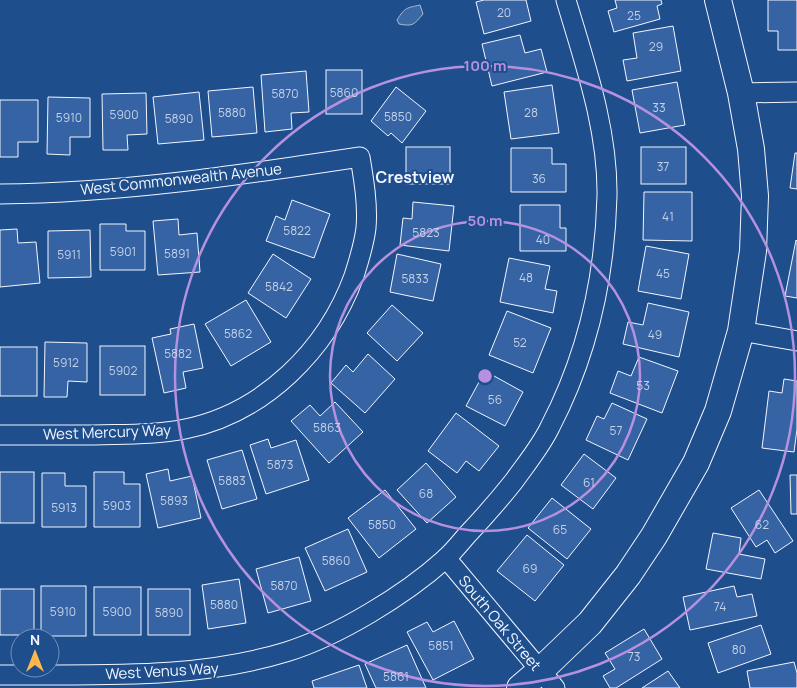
<svg xmlns="http://www.w3.org/2000/svg" width="797" height="688" font-family="Manrope,sans-serif">
  <rect width="100%" height="100%" fill="#1f4e8c"/>
  <path fill="#3b69a3" stroke="#a8bbd7" d="M420 5 423 14C414 24 414 27 399 24L397 20C405 7 407 8 420 5Z"/>
  <g fill="#3563a3" stroke="#f2f6ff">
    <path d="M484 0H526L531 21 484 34 476 2Z"/>
    <path d="M615 0H661L662 4 657 6 660 19 614 32 608 11 617 8Z"/>
    <path d="M768 0H797V50H778V31H768Z"/>
    <path d="M673 26 681 71 627 81 623 60 637 58 633 33Z"/>
    <path d="M520 35 525 53 541 49 547 72 492 86 482 44Z"/>
    <rect x="326" y="70" width="36" height="44"/>
    <path d="M306 71 309 112 291 113 292 129 265 132 261 75Z"/>
    <path d="M677 82 685 125 640 133 632 90Z"/>
    <path d="M552 85 559 133 511 139 504 92Z"/>
    <path d="M253 87 257 133 212 137 208 91Z"/>
    <path d="M396 87 426 111 402 143 391 133 388 136 371 121Z"/>
    <path d="M199 92 204 140 158 144 153 97Z"/>
    <path d="M146 93 147 134 127 135 128 150H103L102 94Z"/>
    <path d="M48 97 90 98V137H70V155L47 154Z"/>
    <path d="M0 100H38V142H18V157H0Z"/>
    <rect x="406" y="147" width="44" height="37"/>
    <rect x="641" y="147" width="45" height="37"/>
    <path d="M511 148H552V164H566V192H511Z"/>
    <path d="M795 153H797V189L790 188Z"/>
    <path d="M644 192H692V241L643 240Z"/>
    <path d="M292 200 330 214 314 258 266 241 276 216 285 220Z"/>
    <path d="M413 202 454 206 449 251 400 245 403 218 412 219Z"/>
    <path d="M520 205H560V228H566V251H520Z"/>
    <path d="M178 219 179 235 197 233 200 272 158 275 153 221Z"/>
    <path d="M100 224H126V231H145V270H100Z"/>
    <path d="M17 229 18 243 36 242 40 283 0 287V230Z"/>
    <path d="M90 230 91 277 48 278V231Z"/>
    <path d="M796 240 797 241V298L785 296Z"/>
    <path d="M646 246 689 254 681 299 638 291Z"/>
    <path d="M273 254 311 279 286 318 248 293Z"/>
    <path d="M397 254 441 264 433 301 390 292Z"/>
    <path d="M509 258 550 266 545 289 557 291 553 313 500 302Z"/>
    <path d="M246 300 271 342 231 366 205 324Z"/>
    <path d="M648 303 689 312 679 357 623 344 628 322 643 325Z"/>
    <path d="M392 305 423 333 397 361 367 333Z"/>
    <path d="M507 311 551 328 533 373 489 355Z"/>
    <path d="M194 324 203 368 183 372 186 388 164 393 152 338 171 334 170 329Z"/>
    <path d="M45 342 87 343V382L68 381 67 397H44Z"/>
    <rect x="100" y="346" width="45" height="49"/>
    <rect x="0" y="347" width="37" height="49"/>
    <path d="M368 354 395 379 365 413 331 383 346 365 353 372Z"/>
    <path d="M639 357 678 371 662 413 610 393 618 371 631 376Z"/>
    <path d="M485 371 523 392 505 426 466 406Z"/>
    <path d="M784 379 797 381V429L794 452 762 448 769 391 782 393Z"/>
    <path d="M335 402 363 432 329 463 291 421 310 405 320 416Z"/>
    <path d="M612 403 647 419 628 460 586 440 597 416 604 419Z"/>
    <path d="M456 413 499 446 479 471 466 461 457 473 428 451Z"/>
    <path d="M268 439 271 448 296 440 309 480 266 494 250 445Z"/>
    <path d="M242 450 257 499 222 509 207 460Z"/>
    <path d="M584 454 616 478 593 509 561 485Z"/>
    <path d="M426 463 456 497 427 523 397 490Z"/>
    <path d="M168 469 170 481 192 476 201 518 158 528 146 474Z"/>
    <rect x="0" y="472" width="34" height="51"/>
    <path d="M94 472H124V484H140V527H94Z"/>
    <path d="M42 473H65V486H86V527H42Z"/>
    <path d="M790 475H797V514H791Z"/>
    <path d="M385 490 416 529 379 558 348 518Z"/>
    <path d="M759 490 793 541 775 553 767 540 756 547 731 508Z"/>
    <path d="M552 498 591 529 567 559 528 528Z"/>
    <path d="M348 529 367 572 325 591 305 548Z"/>
    <path d="M713 533 741 538 739 554 765 559 761 579 706 569Z"/>
    <path d="M527 535 564 565 535 601 497 571Z"/>
    <path d="M299 557 311 601 268 613 256 569Z"/>
    <path d="M239 579 246 623 208 629 202 585Z"/>
    <rect x="41" y="586" width="45" height="50"/>
    <path d="M734 586 737 597 752 594 757 616 690 630 683 597Z"/>
    <rect x="94" y="587" width="47" height="48"/>
    <rect x="0" y="589" width="34" height="46"/>
    <rect x="148" y="589" width="42" height="46"/>
    <path d="M454 621 474 659 433 680 407 632 427 622 433 632Z"/>
    <path d="M761 625 771 654 718 673 708 643Z"/>
    <path d="M644 629 662 659 616 688H610L603 676 615 669 605 653Z"/>
    <path d="M407 645 426 688H376L365 664Z"/>
    <path d="M794 662 797 673V688H750L747 671Z"/>
    <path d="M359 665 367 688H314L312 681Z"/>
    <path d="M668 671 680 688H642Z"/>
  </g>
  <g fill="none" stroke-linecap="round" stroke-linejoin="round">
    <g stroke="#f2f6ff" stroke-width="21">
      <g id="street">
        <path d="M741 93 797 92"/>
        <path d="M0 194C121 193 241 175 360 157 364 181 368 205 366 228 364 245 359 260 354 276 327 350 264 413 185 429 155 435 125 434 94 435 63 435 31 435 0 435"/>
        <path d="M741 331 797 341"/>
        <path d="M446 558 555 688"/>
        <path d="M0 675C96 674 194 680 286 652 338 636 405 595 445 559 453 552 460 543 467 535 484 517 499 500 514 481 526 464 541 446 550 427 587 356 605 276 607 196 608 129 585 64 566 0"/>
      </g>
    </g>
    <g stroke="#f2f6ff" stroke-width="28">
      <path id="secondary" d="M520 688 540 671 590 623 628 575 654 536 696 463 718 411 741 331 753 251 755 196 751 149 741 93 718 0"/>
    </g>
    <use href="#street" stroke="#1f4e8c" stroke-width="19"/>
    <use href="#secondary" stroke="#1f4e8c" stroke-width="26"/>
  </g>
  <g fill="none" stroke="#b691df" stroke-width="2.5">
    <circle cx="485" cy="376" r="155"/>
    <circle cx="485" cy="376" r="310"/>
  </g>
  <g text-anchor="middle" dominant-baseline="central" stroke-width="4" stroke-linejoin="round" paint-order="stroke">
    <g font-size="12" fill="#c3d1e8">
      <text x="504" y="12">20</text>
      <text x="634" y="15">25</text>
      <text x="656" y="46">29</text>
      <text x="344" y="92">5860</text>
      <text x="285" y="93">5870</text>
      <text x="659" y="107">33</text>
      <text x="232" y="112">5880</text>
      <text x="531" y="112">28</text>
      <text x="124" y="114">5900</text>
      <text x="398" y="116">5850</text>
      <text x="69" y="117">5910</text>
      <text x="179" y="118">5890</text>
      <text x="663" y="166">37</text>
      <text x="539" y="178">36</text>
      <text x="668" y="216">41</text>
      <text x="297" y="230">5822</text>
      <text x="426" y="232">5823</text>
      <text x="543" y="239">40</text>
      <text x="123" y="251">5901</text>
      <text x="177" y="253">5891</text>
      <text x="69" y="254">5911</text>
      <text x="663" y="273">45</text>
      <text x="526" y="277">48</text>
      <text x="415" y="278">5833</text>
      <text x="279" y="286">5842</text>
      <text x="238" y="333">5862</text>
      <text x="655" y="334">49</text>
      <text x="520" y="342">52</text>
      <text x="178" y="353">5882</text>
      <text x="66" y="362">5912</text>
      <text x="123" y="370">5902</text>
      <text x="643" y="385">53</text>
      <text x="495" y="399">56</text>
      <text x="327" y="427">5863</text>
      <text x="616" y="430">57</text>
      <text x="280" y="464">5873</text>
      <text x="232" y="480">5883</text>
      <text x="589" y="482">61</text>
      <text x="426" y="493">68</text>
      <text x="174" y="500">5893</text>
      <text x="117" y="505">5903</text>
      <text x="64" y="507">5913</text>
      <text x="382" y="524">5850</text>
      <text x="762" y="524">62</text>
      <text x="560" y="529">65</text>
      <text x="336" y="560">5860</text>
      <text x="530" y="568">69</text>
      <text x="284" y="585">5870</text>
      <text x="224" y="604">5880</text>
      <text x="720" y="606">74</text>
      <text x="63" y="611">5910</text>
      <text x="117" y="611">5900</text>
      <text x="169" y="612">5890</text>
      <text x="441" y="645">5851</text>
      <text x="739" y="649">80</text>
      <text x="634" y="656">73</text>
      <text x="396" y="676">5861</text>
    </g>
    <g font-size="15" fill="#f2f6ff" stroke="#1f4e8c">
      <text transform="translate(181 179) rotate(-6)">West Commonwealth Avenue</text>
      <text transform="translate(107 432) rotate(-2)">West Mercury Way</text>
      <text transform="translate(500 623) rotate(50)">South Oak Street</text>
      <text transform="translate(162 671) rotate(-3)">West Venus Way</text>
    </g>
    <g font-size="16" font-weight="bold" fill="#f2f6ff" stroke="#1f4e8c">
      <text x="415" y="177">Crestview</text>
    </g>
  </g>
  <circle cx="485" cy="376" r="8" fill="#b691df" stroke="#1f4e8c" stroke-width="2.5"/>
  <g font-size="15" text-anchor="middle" font-weight="bold" fill="#b691df" stroke="#1f4e8c" stroke-width="4" stroke-linejoin="round" paint-order="stroke">
    <text x="485" y="71">100 m</text>
    <text x="485" y="226">50 m</text>
  </g>
  <g transform="translate(35 653)"><circle r="24" fill="#1f4e8c" stroke="#7391ba"/>
  <path d="M0-4L9 19L0 12L-9 19Z" fill="#ffb74d"/>
  <text y="-8" font-size="14" font-weight="bold" text-anchor="middle" fill="#f2f6ff">N</text>
  </g>
</svg>
